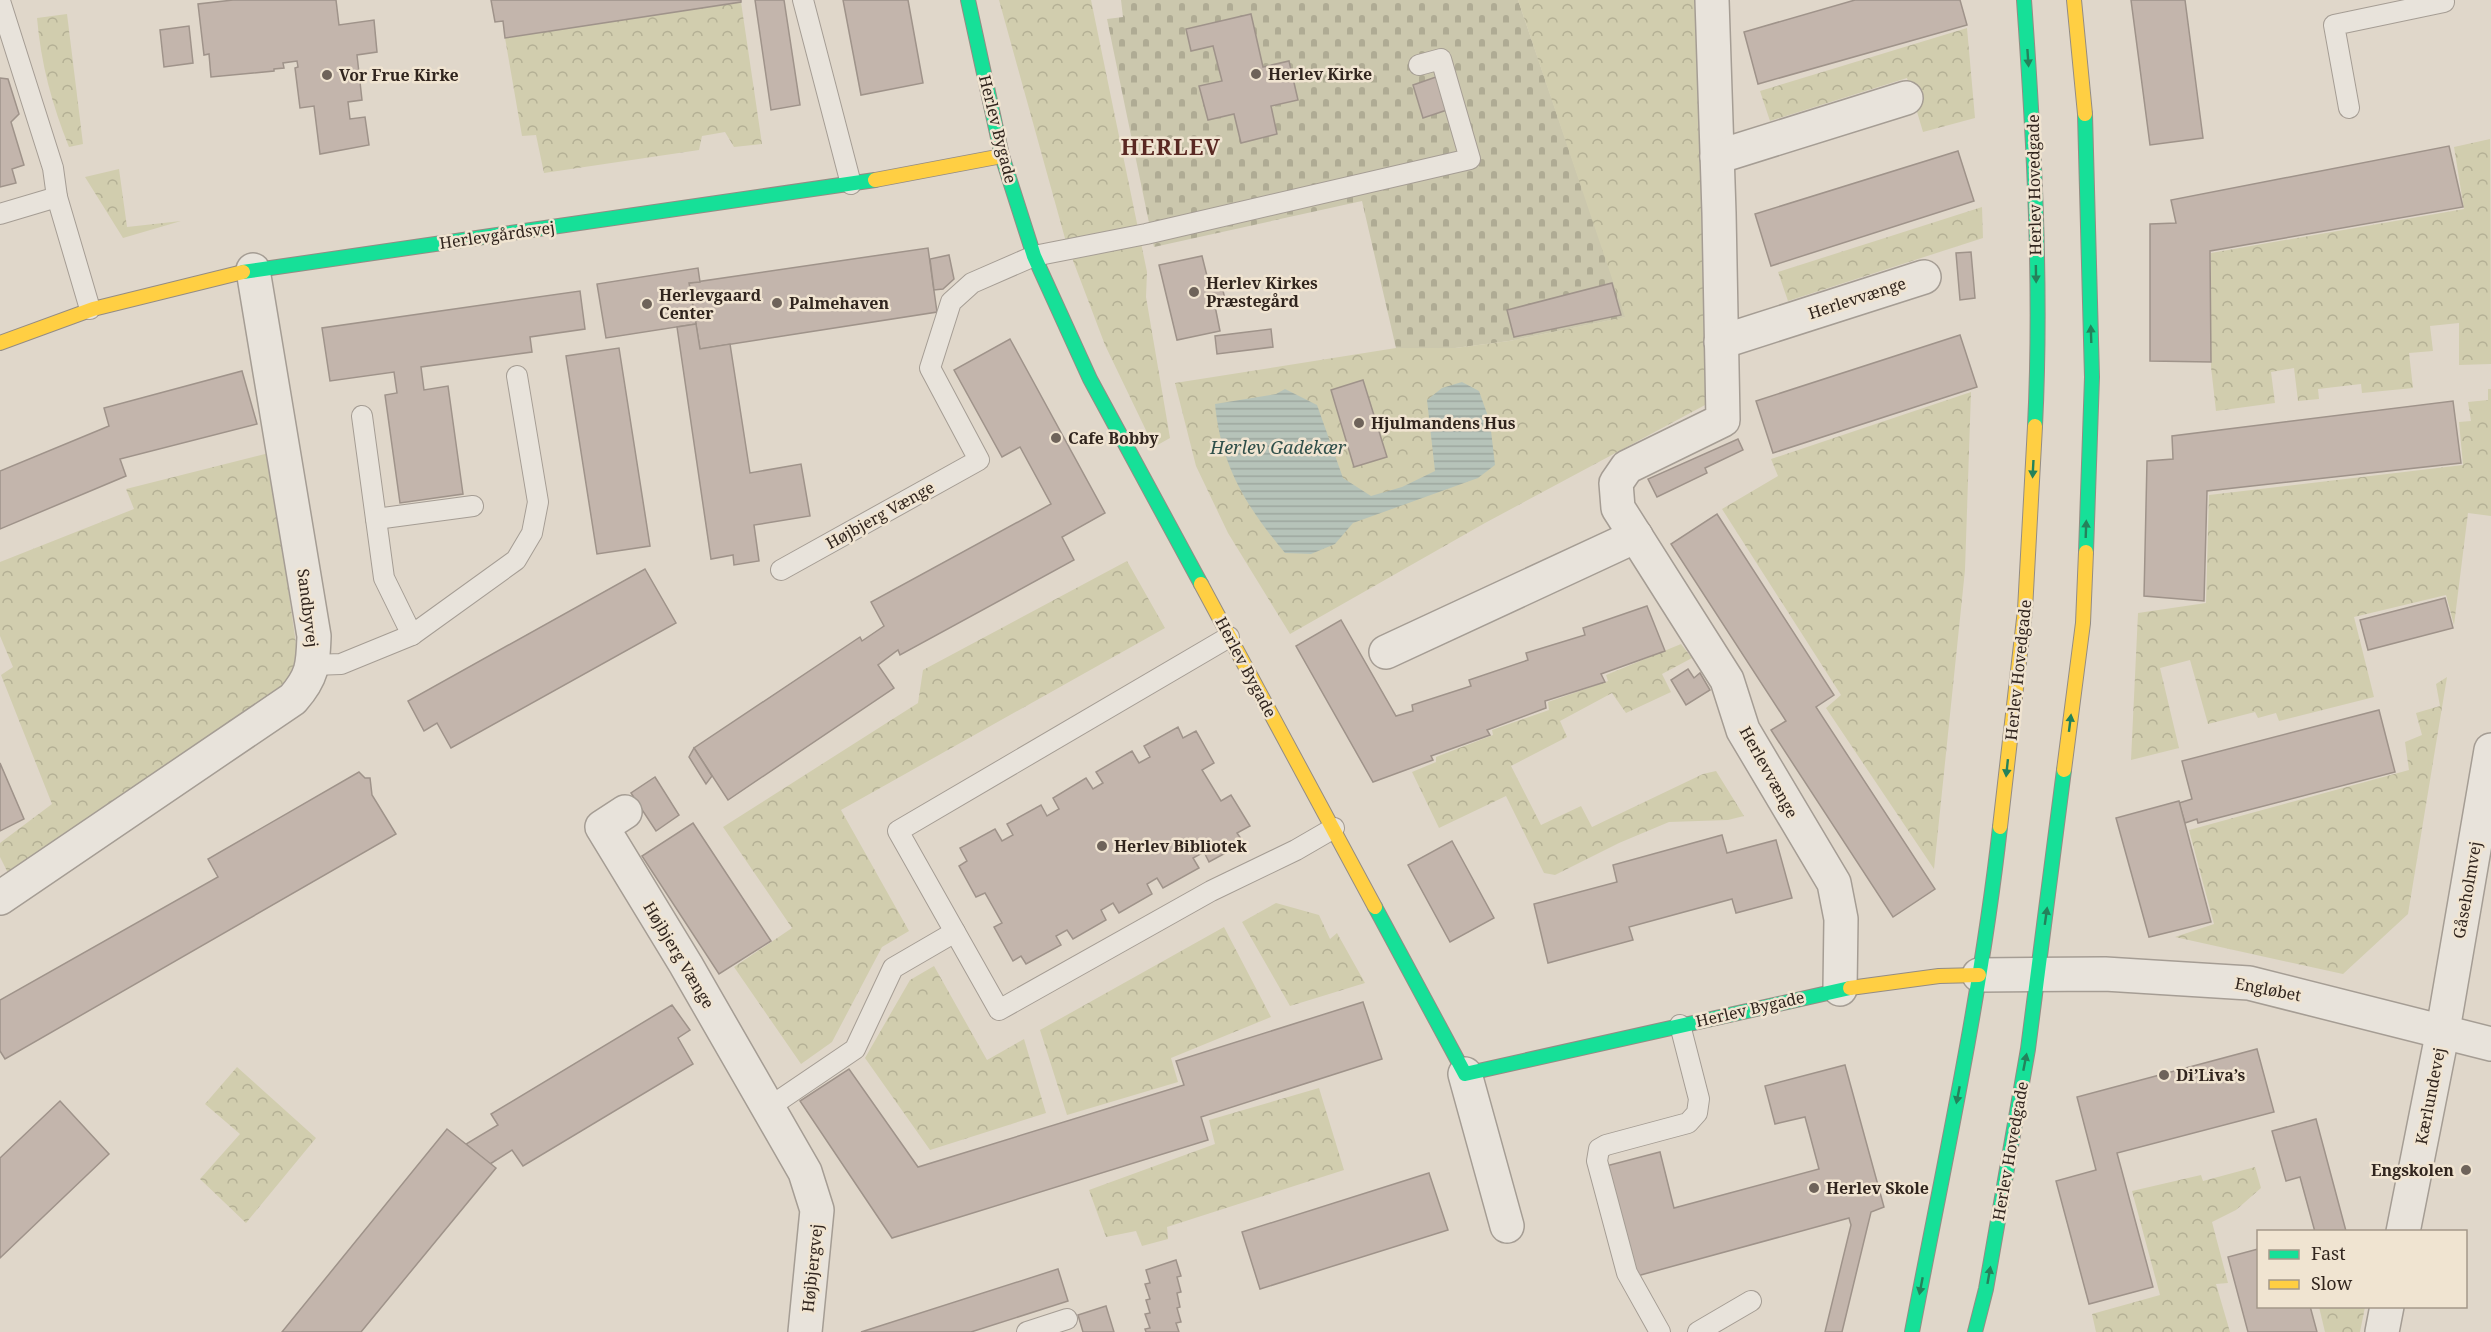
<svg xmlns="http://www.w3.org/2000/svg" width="2491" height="1332" font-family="'Noto Serif',serif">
  <defs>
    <pattern id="cemetery-stones" width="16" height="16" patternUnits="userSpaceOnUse" patternTransform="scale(1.5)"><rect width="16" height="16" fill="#cbc7ad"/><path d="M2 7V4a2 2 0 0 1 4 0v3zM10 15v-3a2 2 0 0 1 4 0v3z" fill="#afab94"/></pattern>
    <pattern id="park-crowns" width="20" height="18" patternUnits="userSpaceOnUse" patternTransform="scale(1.5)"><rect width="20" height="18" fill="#d1cdae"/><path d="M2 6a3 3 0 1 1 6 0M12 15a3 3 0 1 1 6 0" fill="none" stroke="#b4b095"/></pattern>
    <pattern id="water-rules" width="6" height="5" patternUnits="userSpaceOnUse" patternTransform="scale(1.5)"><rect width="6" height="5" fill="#b6c3b9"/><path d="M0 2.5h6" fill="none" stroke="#9da79f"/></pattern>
  </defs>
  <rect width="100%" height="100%" fill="#e0d7ca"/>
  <path fill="url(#cemetery-stones)" d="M1121 0H1518L1626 317 1509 341 1455 348H1396L1362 201 1154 247 1107 19 1123 17Z"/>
  <g fill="url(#park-crowns)">
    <path d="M999 0H1091L1147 272 1146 297 1170 438 1154 447 1105 345 1066 242Z"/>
    <path d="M1518 0H1696L1707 404 1485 523 1290 634 1228 533 1196 466 1175 383 1396 348H1455L1509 341 1625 317Z"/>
    <path d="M741 2 762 144 734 147 725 132 702 136 699 150 544 173 536 135 522 136 505 38Z"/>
    <path d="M67 14 83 144 69 147C52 105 41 64 37 18Z"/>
    <path d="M1967 28 1975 118 1923 132 1907 78 1770 121 1760 91Z"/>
    <path d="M2490 139 2491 364 2459 365V323L2430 326 2433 351 2409 353 2413 388 2362 393 2361 384 2318 389 2319 399 2298 401 2294 368 2271 372 2275 403 2216 411 2211 367V253L2464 209 2454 147Z"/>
    <path d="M119 169 127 227 181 221 123 238 85 177Z"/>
    <path d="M1982 207 1983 238 1788 301 1778 272Z"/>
    <path d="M2488 389H2491V516L2468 513 2454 625 2446 595 2354 617 2374 697 2279 721 2276 713 2258 718 2255 712 2208 724 2190 660 2160 668 2179 748 2131 760 2138 613 2206 603 2209 495 2463 465 2459 422 2471 421 2468 402 2488 400Z"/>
    <path d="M1971 392 1965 570 1934 869 1826 708 1841 695 1722 509 1778 476 1771 459Z"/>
    <path d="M269 453 298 658 291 681 11 879 0 857V843L52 804 1 675 13 667 0 636V562L134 509 126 489Z"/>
    <path d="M1127 561 1165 628 841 810 909 931 882 947 832 1042 801 1064 734 967 792 928 723 827 918 703 923 670Z"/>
    <path d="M1681 644 1692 658 1662 674 1671 692 1626 713 1612 693 1560 721 1567 737 1511 766 1541 825 1581 806 1592 827 1703 774 1716 771 1744 816 1728 820 1669 822 1619 843 1555 875 1544 873 1506 796 1439 828 1412 772 1436 762V757L1493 735 1492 730 1549 710 1548 702 1608 681 1606 675Z"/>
    <path d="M2447 677 2408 914 2343 974 2175 937 2214 924 2189 830 2409 770 2405 742 2422 735 2416 713 2440 706 2436 684Z"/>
    <path d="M1276 903 1319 915 1330 939 1337 933 1365 983 1290 1006 1242 922Z"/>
    <path d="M1224 927 1271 1017 1171 1058 1178 1082 1067 1115 1040 1030Z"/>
    <path d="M934 966 987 1060 1024 1039 1046 1113 930 1150 865 1058 910 980Z"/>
    <path d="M237 1067 316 1138 246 1223 200 1179 240 1134 205 1104Z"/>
    <path d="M1319 1088 1344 1170 1167 1227 1168 1239 1142 1246 1136 1231 1106 1237 1089 1190 1215 1144 1209 1120Z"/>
    <path d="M2255 1167 2261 1188 2236 1210 2212 1222 2228 1283 2216 1284 2230 1332H2096L2092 1314 2160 1295 2132 1191 2201 1175 2203 1181Z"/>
    <path d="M2319 1307H2365L2360 1332H2325Z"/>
  </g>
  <path fill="url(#water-rules)" d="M1462 382 1479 391 1490 422 1495 465 1478 478 1353 523 1335 544 1311 554 1285 553C1246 506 1221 466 1215 404L1276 394 1285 389 1317 405 1343 478 1371 496 1402 487 1435 471 1427 400 1442 388Z"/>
  <g fill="#c3b5ac" stroke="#9f938a" stroke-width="1.5">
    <path d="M233 0H336L339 25 374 20 377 52 357 55 362 100 348 102 350 119 365 117 369 145 320 154 314 106 300 108 295 68 298 67 297 61 283 63 284 68 274 69V71L211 77 209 54 204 55 198 4Z"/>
    <path d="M491 0H741V2L505 38 503 21 495 22Z"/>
    <path d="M755 0H784L800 105 771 110Z"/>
    <path d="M843 0H908L923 83 861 95Z"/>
    <path d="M1855 0H1960L1967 25 1758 84 1744 32Z"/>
    <path d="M2131 0H2185L2203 138 2150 145Z"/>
    <path d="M1251 14 1263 67 1289 61 1298 100 1271 106 1277 134 1241 143 1234 114 1208 120 1199 86 1222 81 1213 46 1191 51 1186 29Z"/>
    <path d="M189 26 193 63 164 67 160 30Z"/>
    <path d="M1436 77 1447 110 1423 118 1413 85Z"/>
    <path d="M0 78 8 79 19 114 11 122 24 165 12 169 16 183 0 187Z"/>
    <path d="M2449 146 2463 207 2210 251 2211 362 2150 361V224L2176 223 2171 200Z"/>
    <path d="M1958 151 1974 201 1771 266 1755 214Z"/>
    <path d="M928 248 937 312 700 349 689 283Z"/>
    <path d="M1971 252 1975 298 1960 300 1956 253Z"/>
    <path d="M949 255 954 279 943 289 934 290 930 259Z"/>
    <path d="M1202 256 1208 280 1220 277 1226 304 1215 306 1220 331 1177 340 1159 265Z"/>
    <path d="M698 268 700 282 689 283 696 324 606 338 597 284Z"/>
    <path d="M1612 283 1621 315 1514 337 1507 310Z"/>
    <path d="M580 291 585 329 530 337 532 352 421 367 424 390 448 386 463 494 400 503 385 395 397 393 394 372 330 381 322 328Z"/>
    <path d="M696 324 700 349 730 344 750 473 801 464 810 516 754 525 759 561 734 565 733 555 711 559 677 327Z"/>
    <path d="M1271 329 1273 347 1217 354 1215 336Z"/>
    <path d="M1960 335 1977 387 1773 453 1756 401Z"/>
    <path d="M1010 339 1105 513 1062 537 1074 560 900 655 898 650 878 665 894 688 728 800 694 748 860 637 862 641 884 626 871 602 1051 504 1020 447 1002 457 954 370Z"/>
    <path d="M619 348 650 546 597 554 566 356Z"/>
    <path d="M242 371 257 424 120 459 126 476 0 529V471L109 426 104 408Z"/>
    <path d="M1363 380 1387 457 1354 467 1331 390Z"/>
    <path d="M2453 401 2461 463 2207 491 2204 601 2144 596 2147 461 2173 459 2172 436Z"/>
    <path d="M1738 439 1743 450 1705 468 1707 473 1657 497 1648 479Z"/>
    <path d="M1717 514 1834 695 1816 707 1935 889 1893 917 1771 730 1786 721 1671 544Z"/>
    <path d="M645 569 676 623 451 748 437 723 424 731 408 701Z"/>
    <path d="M2445 598 2453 628 2368 650 2360 620Z"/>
    <path d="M1647 606 1665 651 1601 674 1605 682 1545 701 1546 708 1487 730 1490 735 1431 756 1433 760 1373 782 1296 646 1341 620 1396 716 1413 711 1412 705 1471 686 1469 680 1528 660 1526 653 1585 635 1583 628Z"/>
    <path d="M1688 669 1694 678 1700 673 1710 690 1686 705 1671 680Z"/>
    <path d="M2379 710 2395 772 2198 823 2197 819 2185 823 2179 803 2192 799 2182 761Z"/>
    <path d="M1178 727 1183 738 1196 731 1214 763 1202 770 1221 801 1231 795 1250 826 1237 833 1244 843 1209 862 1204 852 1193 858 1199 868 1163 888 1157 878 1147 884 1152 894 1119 913 1113 903 1101 910 1106 920 1073 939 1067 930 1056 936 1061 945 1026 964 1021 956 1013 961 994 927 1002 923 985 893 976 897 959 866 967 861 960 848 995 829 1002 841 1013 835 1007 824 1041 805 1047 816 1059 809 1053 798 1086 778 1093 789 1103 783 1096 772 1132 751 1139 763 1150 757 1144 746Z"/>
    <path d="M694 748 712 776 706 784 689 757Z"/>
    <path d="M0 763 24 819 0 831Z"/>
    <path d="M359 772 365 778H370L372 795 396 834 5 1059 0 1051V1000L218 877 208 859Z"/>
    <path d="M655 777 679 815 656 831 631 793Z"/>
    <path d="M2179 801 2211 922 2149 937 2116 818Z"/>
    <path d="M693 823 771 941 719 974 642 856Z"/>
    <path d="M1722 835 1727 853 1776 840 1792 898 1736 913 1732 899 1629 927 1633 940 1548 963 1534 904 1617 882 1613 865Z"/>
    <path d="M1452 841 1494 918 1450 942 1408 865Z"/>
    <path d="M1363 1002 1382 1059 1201 1117 1208 1140 892 1238 800 1101 849 1069 918 1167 1184 1085 1176 1061Z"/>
    <path d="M672 1005 690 1030 678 1038 693 1064 523 1166 512 1150 490 1164 466 1144 498 1125 491 1114Z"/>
    <path d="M2257 1049 2274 1112 2117 1153 2153 1287 2089 1304 2056 1181 2096 1170 2077 1097Z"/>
    <path d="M1845 1065 1884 1207 1871 1212 1842 1332H1825L1851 1225 1849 1218 1637 1276 1606 1166 1660 1152 1674 1208 1819 1169 1805 1117 1775 1124 1765 1086Z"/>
    <path d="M60 1101 109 1154 0 1258V1158Z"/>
    <path d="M2316 1119 2346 1231 2343 1232H2315L2300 1177 2286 1181 2272 1131Z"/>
    <path d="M447 1129 496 1168 361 1332H282Z"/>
    <path d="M1429 1173 1448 1230 1260 1289 1242 1232Z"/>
    <path d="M2258 1249V1306H2310L2317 1332H2248L2228 1257Z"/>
    <path d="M1176 1260 1181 1276 1177 1277 1181 1292 1177 1293 1180 1307 1177 1308 1181 1322 1176 1323 1179 1332H1146L1145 1329 1150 1328 1145 1314 1150 1313 1146 1300 1150 1299 1145 1284 1150 1283 1146 1270Z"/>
    <path d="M1058 1269 1068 1301 971 1332H861Z"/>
    <path d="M1106 1306 1114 1332H1083L1078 1315Z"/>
  </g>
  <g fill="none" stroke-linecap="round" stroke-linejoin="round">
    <g stroke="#a59d94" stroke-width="22">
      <g id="lane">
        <path d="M803 0 851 184"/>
        <path d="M0 1 53 168 57 197 90 309"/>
        <path d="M2349 108 2334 25 2444 2"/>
        <path d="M0 214 57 197"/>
        <path d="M362 416 384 578 412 635"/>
        <path d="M376 519 473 506"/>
        <path d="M781 570 979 460 930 368 951 302 972 283 1034 256 1146 234 1470 159 1441 59 1419 65"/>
        <path d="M1229 637 898 831 999 1010 1211 891 1296 850 1334 828"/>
        <path d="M313 665 341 664 412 635 516 560 532 533 538 502 517 376"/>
        <path d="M768 1108 855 1049 893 968 955 932"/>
        <path d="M1027 1332 1067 1319"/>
        <path d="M1660 1332 1627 1273 1597 1161 1599 1149 1606 1145 1688 1123 1697 1113 1699 1099 1680 1025"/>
        <path d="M1698 1332 1751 1301"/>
      </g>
    </g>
    <g stroke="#a59d94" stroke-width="36">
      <g id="street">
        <path d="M1712 0 1719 213 1723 420 1627 467 1616 483 1618 508 1727 680 1743 730 1834 883 1841 919 1840 989"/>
        <path d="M1717 157 1906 98"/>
        <path d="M1721 342 1924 277"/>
        <path d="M1386 652 1636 536"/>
        <path d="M625 812 602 827 686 965 805 1172 817 1210 805 1332"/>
        <path d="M0 898 293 699C313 676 313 665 314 636L253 270"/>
        <path d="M1979 975 2105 974 2249 983 2491 1044"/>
        <path d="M1465 1074 1507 1226"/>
        <path d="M2403 1232 2443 1030 2491 750"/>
        <path d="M2382 1332 2387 1306"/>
      </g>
    </g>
    <g stroke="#948c84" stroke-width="16">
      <g id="fast">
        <path d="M968 0 1002 156 1034 256 1090 379 1201 584"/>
        <path d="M2024 0C2034 140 2042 286 2035 426"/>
        <path d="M2085 114 2092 377 2086 552"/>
        <path d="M243 272 875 180"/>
        <path d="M1375 907 1465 1074 1850 988"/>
        <path d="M1912 1332C1944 1164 1981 997 2000 827"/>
        <path d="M1975 1332 1986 1289 2028 1049 2064 770"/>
      </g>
    </g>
    <g stroke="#948c84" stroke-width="16">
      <g id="slow">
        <path d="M2074 0 2085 114"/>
        <path d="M875 180 1002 156"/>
        <path d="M0 343 93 309 243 272"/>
        <path d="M1201 584 1375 907"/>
        <path d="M2064 770 2083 623 2086 552"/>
        <path d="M2000 827 2025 610 2035 426"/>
        <path d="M1850 988 1939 976 1979 975"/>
      </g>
    </g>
    <use href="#lane" stroke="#e8e3db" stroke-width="20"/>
    <use href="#street" stroke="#e8e3db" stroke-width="33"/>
    <use href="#fast" stroke="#16e098" stroke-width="14"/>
    <use href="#slow" stroke="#ffcf43" stroke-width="14"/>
  </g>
  <defs><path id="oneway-solid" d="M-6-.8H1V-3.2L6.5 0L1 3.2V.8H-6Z" transform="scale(1.5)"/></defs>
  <g fill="#24825b">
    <use href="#oneway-solid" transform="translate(2028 58) rotate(86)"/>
    <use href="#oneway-solid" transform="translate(2036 274) rotate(89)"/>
    <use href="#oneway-solid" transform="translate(2091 334) rotate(-92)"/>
    <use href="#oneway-solid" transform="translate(2033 469) rotate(93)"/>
    <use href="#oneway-solid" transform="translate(2086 529) rotate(-88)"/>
    <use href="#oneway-solid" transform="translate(2070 723) rotate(-83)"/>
    <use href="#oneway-solid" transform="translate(2007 768) rotate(96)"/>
    <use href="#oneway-solid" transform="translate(2046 916) rotate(-82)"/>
    <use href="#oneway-solid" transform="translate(2025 1062) rotate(-79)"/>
    <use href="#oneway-solid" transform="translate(1958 1095) rotate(101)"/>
    <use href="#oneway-solid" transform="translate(1989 1275) rotate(-80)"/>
    <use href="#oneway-solid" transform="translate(1921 1286) rotate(101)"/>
  </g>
  <g fill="#6e635a" stroke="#f0e4d1" stroke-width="2">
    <circle cx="1256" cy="74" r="6"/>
    <circle cx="327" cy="75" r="6"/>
    <circle cx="1194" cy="292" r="6"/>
    <circle cx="777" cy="303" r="6"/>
    <circle cx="647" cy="304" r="6"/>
    <circle cx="1359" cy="423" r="6"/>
    <circle cx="1056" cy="438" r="6"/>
    <circle cx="1102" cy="846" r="6"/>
    <circle cx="2164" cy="1075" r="6"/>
    <circle cx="2466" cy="1170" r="6"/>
    <circle cx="1814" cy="1188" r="6"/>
  </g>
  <g text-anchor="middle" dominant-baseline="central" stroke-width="5" stroke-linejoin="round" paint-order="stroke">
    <g font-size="16" font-weight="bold" fill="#31251e" stroke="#f0e4d1" text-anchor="start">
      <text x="1268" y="74">Herlev Kirke</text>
      <text x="339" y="75">Vor Frue Kirke</text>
      <text x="1206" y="283">Herlev Kirkes<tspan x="1206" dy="18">Præstegård</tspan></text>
      <text x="659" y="295">Herlevgaard<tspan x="659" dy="18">Center</tspan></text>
      <text x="789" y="303">Palmehaven</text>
      <text x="1371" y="423">Hjulmandens Hus</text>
      <text x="1068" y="438">Cafe Bobby</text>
      <text x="1114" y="846">Herlev Bibliotek</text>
      <text x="2176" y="1075">Di’Liva’s</text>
      <text x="2454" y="1170" text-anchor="end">Engskolen</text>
      <text x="1826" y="1188">Herlev Skole</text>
    </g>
    <g font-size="16" fill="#31251e" stroke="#f0e4d1">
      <text transform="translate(998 129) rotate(76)">Herlev Bygade</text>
      <text transform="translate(2034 185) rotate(-91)">Herlev Hovedgade</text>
      <text transform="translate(497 235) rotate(-8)">Herlevgårdsvej</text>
      <text transform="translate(1857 298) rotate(-18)">Herlevvænge</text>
      <text transform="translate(880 515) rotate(-29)">Højbjerg Vænge</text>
      <text transform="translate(308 608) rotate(83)">Sandbyvej</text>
      <text transform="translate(1246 667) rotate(62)">Herlev Bygade</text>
      <text transform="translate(2018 670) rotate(-84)">Herlev Hovedgade</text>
      <text transform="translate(1769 772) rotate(61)">Herlevvænge</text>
      <text transform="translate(2467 890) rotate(-80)">Gåseholmvej</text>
      <text transform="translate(679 955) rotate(59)">Højbjerg Vænge</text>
      <text transform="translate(2268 989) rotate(11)">Engløbet</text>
      <text transform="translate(1750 1009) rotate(-13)">Herlev Bygade</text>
      <text transform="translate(2430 1096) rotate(-79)">Kærlundevej</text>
      <text transform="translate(2010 1151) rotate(-80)">Herlev Hovedgade</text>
      <text transform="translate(812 1268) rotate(-84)">Højbjergvej</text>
    </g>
    <g font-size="18" font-style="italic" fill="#2f4f4a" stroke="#f0e4d1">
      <text x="1278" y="447">Herlev Gadekær</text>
    </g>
    <g font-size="22" font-weight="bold" letter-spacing="1.5" fill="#592822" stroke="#f0e4d1">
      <text x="1171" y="146">HERLEV</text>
    </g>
  </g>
  <rect x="2257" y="1230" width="210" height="78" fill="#f0e4d1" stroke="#a49889" stroke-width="1.5"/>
  <rect x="2269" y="1250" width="30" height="9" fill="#16e098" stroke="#a49889" stroke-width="1.5"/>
  <text x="2311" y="1260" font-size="18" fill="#31251e">Fast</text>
  <rect x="2269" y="1280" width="30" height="9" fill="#ffcf43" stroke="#a49889" stroke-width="1.5"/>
  <text x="2311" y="1290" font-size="18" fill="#31251e">Slow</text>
</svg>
